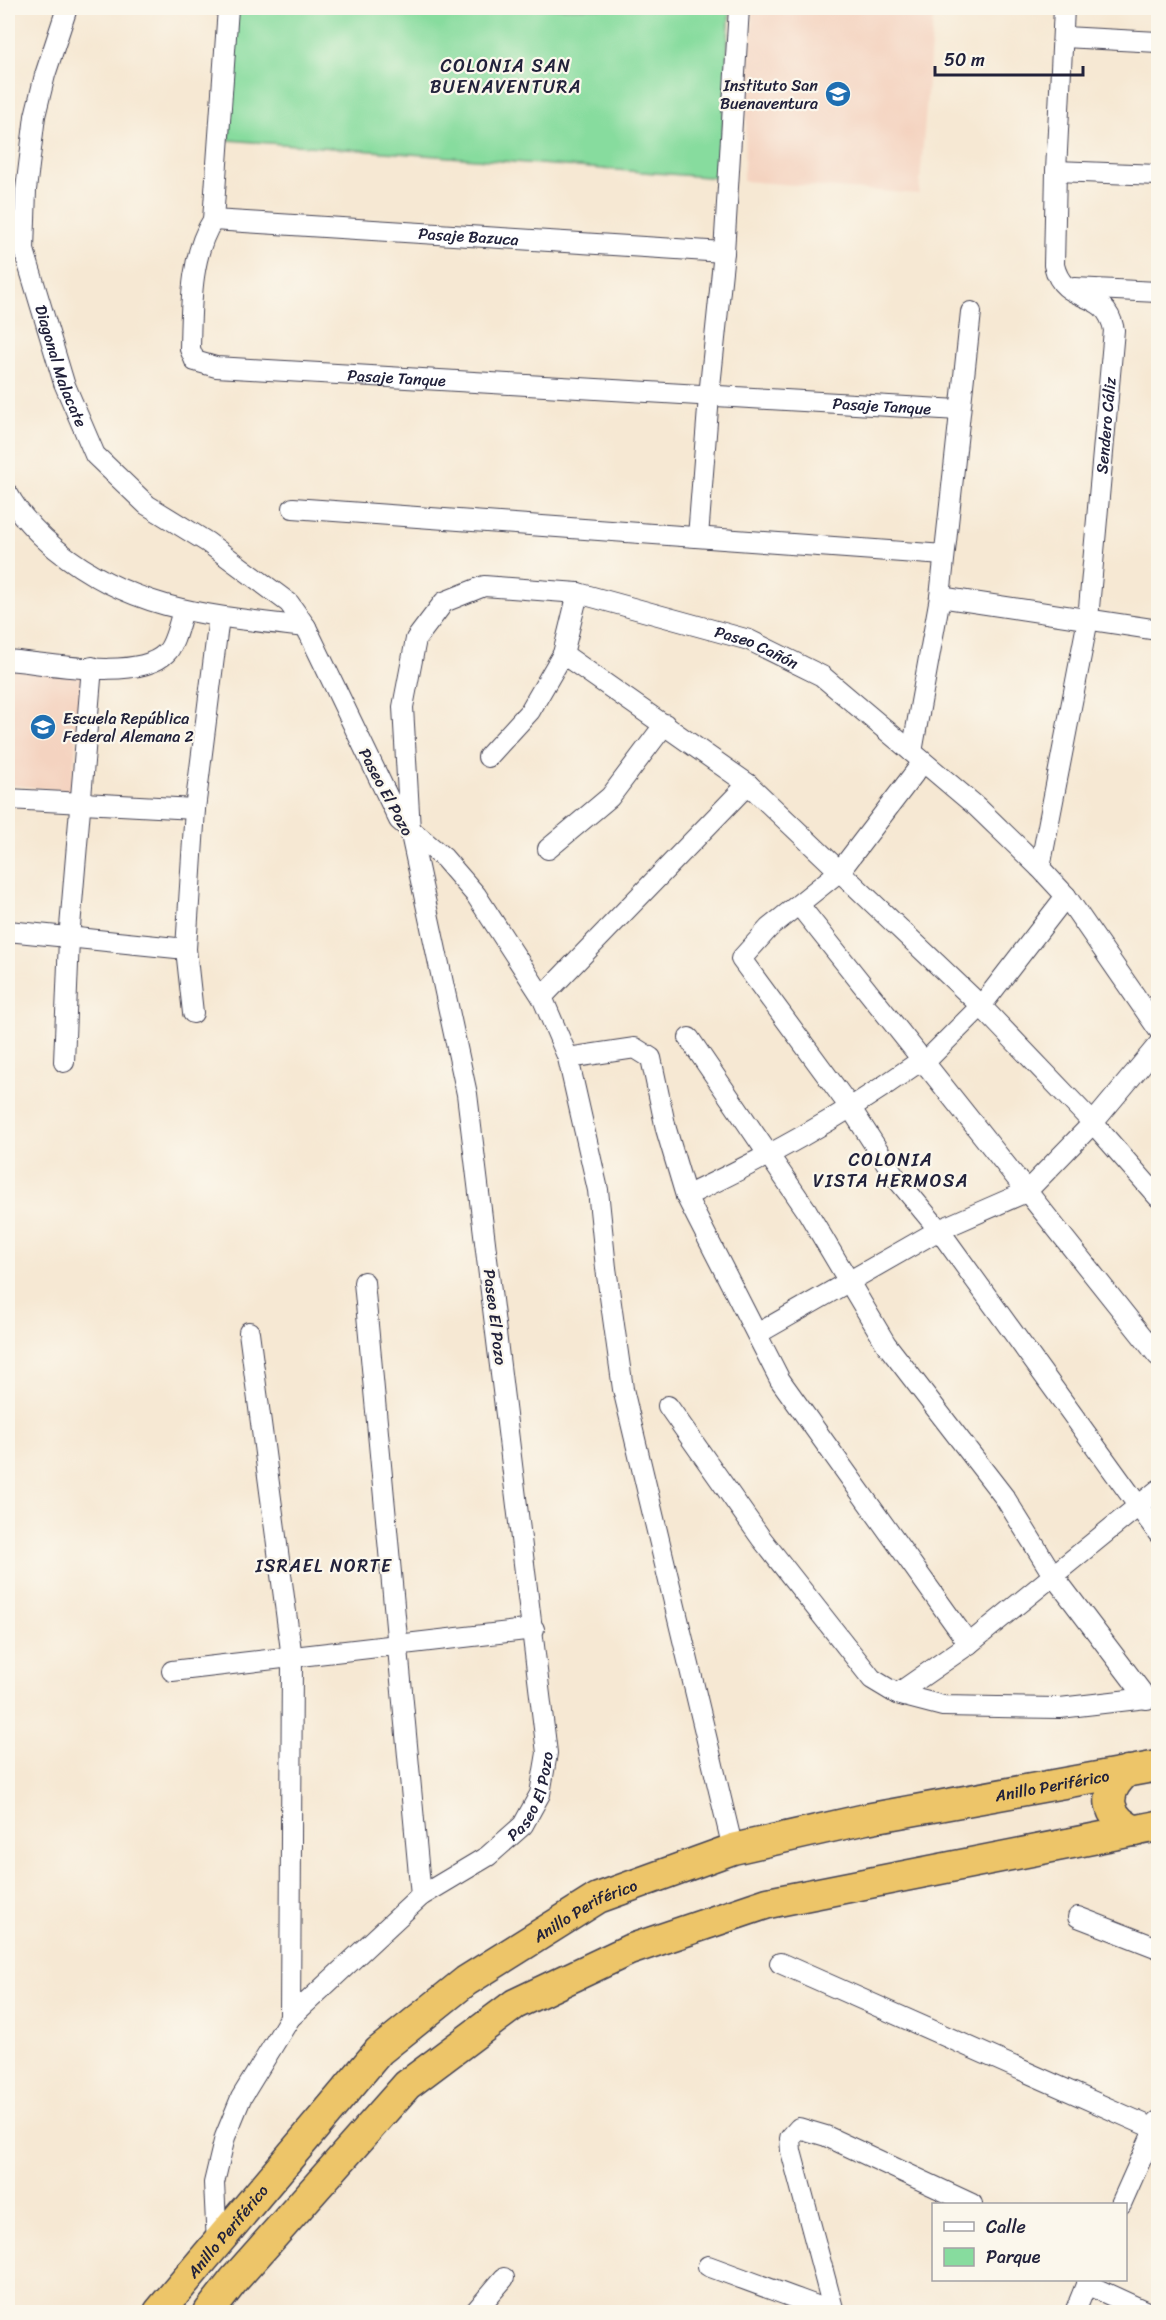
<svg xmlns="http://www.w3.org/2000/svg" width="1166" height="2320" font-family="Sriracha,sans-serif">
  <rect width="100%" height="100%" fill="#fbf7ec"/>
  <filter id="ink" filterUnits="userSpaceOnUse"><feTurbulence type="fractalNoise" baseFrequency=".0167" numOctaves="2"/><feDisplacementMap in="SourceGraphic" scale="12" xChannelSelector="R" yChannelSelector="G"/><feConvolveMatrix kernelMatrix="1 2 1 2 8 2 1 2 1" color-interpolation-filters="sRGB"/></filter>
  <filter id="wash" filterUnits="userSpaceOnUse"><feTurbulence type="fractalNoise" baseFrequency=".008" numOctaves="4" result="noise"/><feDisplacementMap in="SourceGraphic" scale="24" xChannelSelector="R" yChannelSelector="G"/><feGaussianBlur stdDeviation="1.35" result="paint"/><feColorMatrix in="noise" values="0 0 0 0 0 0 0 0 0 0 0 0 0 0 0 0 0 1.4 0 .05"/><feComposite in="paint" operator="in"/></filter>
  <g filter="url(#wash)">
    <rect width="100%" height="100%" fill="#f6e8d3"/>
    <g fill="#f4d3c0">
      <path d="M753 8H934L919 194 743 181Z"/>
      <path d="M8 662 85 669 71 791 8 785Z"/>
    </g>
    <path fill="#87dc9e" stroke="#547f6c" stroke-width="1.5" d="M237 8H730L720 178 229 140Z"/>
  </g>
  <g filter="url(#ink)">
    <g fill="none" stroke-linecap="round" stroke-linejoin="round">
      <g stroke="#424052" stroke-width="22">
        <g id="minor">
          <path id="s1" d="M67 8 45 75 35 116 26 190 24 250 64 383 95 455 147 505 207 542 289 603 306 627"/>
          <path id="s2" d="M228 8 213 220C190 255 191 308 190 349L195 361 216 367 959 410"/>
          <path d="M1064 37 1158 42"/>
          <path d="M1056 171 1158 175"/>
          <path id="s3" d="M213 220 724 252"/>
          <path d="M1074 288 1158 292"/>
          <path d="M8 494C20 516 37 533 56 549 132 611 212 616 306 627L399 820 444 858 476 895 542 997 568 1058 598 1190 606 1268 623 1389 733 1849"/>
          <path d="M293 508 944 555"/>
          <path d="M698 537 709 396 724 252 739 8"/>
          <path d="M940 597 1158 630"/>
          <path d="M563 654 578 593"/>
          <path d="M8 660C46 663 138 682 166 653 175 645 179 622 183 611"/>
          <path d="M912 752 940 597 971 312"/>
          <path d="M488 757 530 711 563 654 748 784 981 1006 1093 1123 1158 1197"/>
          <path d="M923 762 840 871 769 928 741 959 852 1110 896 1178 939 1230 1158 1533"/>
          <path d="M8 799 195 809"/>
          <path d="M548 849 610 797 665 724"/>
          <path id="s4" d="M1040 868 1088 619 1114 330C1105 285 1064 308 1054 265L1056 171 1064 8"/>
          <path d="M799 905 1158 1356"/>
          <path d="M8 931 186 949"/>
          <path d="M542 997 748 784"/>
          <path d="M193 1013 186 949 195 809 219 617"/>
          <path d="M689 1038 807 1211 886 1344 1005 1498 1053 1575 1147 1699"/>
          <path d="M568 1058 635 1048 651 1058 666 1129 686 1196 780 1380 969 1644"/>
          <path d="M64 1062 69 939 92 667"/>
          <path d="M686 1196C768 1157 838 1119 913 1066L924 1063 981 1006 1066 896"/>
          <path d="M364 1282 421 1896"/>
          <path d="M249 1332 292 1658 290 2018"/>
          <path d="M757 1334 939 1230 1026 1192 1093 1123 1158 1045"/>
          <path d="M668 1406 761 1538 872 1679 897 1694 943 1706 1060 1708 1155 1697"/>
          <path d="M172 1671 534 1629"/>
          <path d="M897 1694 969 1644 1158 1490"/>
          <path d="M1078 1917 1158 1948"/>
          <path d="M780 1963 1155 2129"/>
          <path d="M1121 2204 1158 2121"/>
          <path id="s5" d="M217 2244 214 2183 225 2137 241 2098 290 2018 421 1896 488 1856 523 1825 540 1794 547 1753 467 1094 410 830 403 707 416 639 444 602 484 586 578 593 749 640 822 676 977 807 1040 868 1066 896 1158 1029"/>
          <path d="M708 2266 833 2312"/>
          <path d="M1086 2284 1147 2312"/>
          <path d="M475 2312 504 2278"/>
          <path d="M834 2312 791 2151 790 2138 799 2128 826 2136 972 2204"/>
          <path d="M1075 2312 1088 2280"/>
        </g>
      </g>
      <g stroke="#424052" stroke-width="33">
        <g id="highway">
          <path d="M1127 1771C1102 1793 1105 1817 1136 1831"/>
          <path id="s6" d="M159 2312 379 2051 466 1981 598 1898 733 1849 866 1819 1158 1766"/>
          <path d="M209 2312 234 2280 407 2085 515 2004 629 1950 768 1903 1158 1826"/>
        </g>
      </g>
      <use href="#minor" stroke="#fff" stroke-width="20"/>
      <use href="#highway" stroke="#edc569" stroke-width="30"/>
    </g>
  </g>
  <defs>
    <g id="school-disc" transform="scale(1.35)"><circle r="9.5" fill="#1f6fb2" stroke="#fbf7ec"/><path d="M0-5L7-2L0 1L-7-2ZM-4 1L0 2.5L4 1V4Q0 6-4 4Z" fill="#fff"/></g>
  </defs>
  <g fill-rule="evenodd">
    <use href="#school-disc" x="838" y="94"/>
    <use href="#school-disc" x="43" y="727"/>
  </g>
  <g text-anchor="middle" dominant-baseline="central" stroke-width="4.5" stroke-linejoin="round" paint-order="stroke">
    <g font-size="16" fill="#22223b" stroke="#fbf7ec" text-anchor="end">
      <text x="818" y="85">Instituto San<tspan x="818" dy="18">Buenaventura</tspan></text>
      <text x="63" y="718" text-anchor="start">Escuela República<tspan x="63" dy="18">Federal Alemana 2</tspan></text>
    </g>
    <g font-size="16" fill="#22223b" stroke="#fbf7ec">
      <text stroke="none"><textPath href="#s3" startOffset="256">Pasaje Bazuca</textPath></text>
      <text stroke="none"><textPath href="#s1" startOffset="369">Diagonal Malacate</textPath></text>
      <text stroke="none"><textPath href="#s2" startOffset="561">Pasaje Tanque</textPath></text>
      <text stroke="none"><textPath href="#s2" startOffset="1047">Pasaje Tanque</textPath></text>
      <text stroke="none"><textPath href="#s4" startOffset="448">Sendero Cáliz</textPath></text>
      <text stroke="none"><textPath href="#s5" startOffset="2122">Paseo Cañón</textPath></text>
      <text transform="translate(386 792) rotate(62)">Paseo El Pozo</text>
      <text transform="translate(495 1317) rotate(83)">Paseo El Pozo</text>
      <text stroke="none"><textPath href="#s6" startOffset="1078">Anillo Periférico</textPath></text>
      <text stroke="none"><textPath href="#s5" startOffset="578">Paseo El Pozo</textPath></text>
      <text stroke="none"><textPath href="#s6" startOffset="592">Anillo Periférico</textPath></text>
      <text stroke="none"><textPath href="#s6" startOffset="106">Anillo Periférico</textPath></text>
    </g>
    <g font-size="18" letter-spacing="1.5" fill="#22223b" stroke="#fbf7ec">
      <text x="506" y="66">COLONIA SAN<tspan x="506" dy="21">BUENAVENTURA</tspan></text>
      <text x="891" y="1160">COLONIA<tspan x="891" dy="21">VISTA HERMOSA</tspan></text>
      <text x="324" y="1566">ISRAEL NORTE</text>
    </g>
  </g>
  <rect width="1166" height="2320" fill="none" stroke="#fbf7ec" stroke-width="30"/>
  <rect x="932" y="2203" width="195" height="78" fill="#fbf7ec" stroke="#a4a2a5" stroke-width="1.5"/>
  <rect x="944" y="2222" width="30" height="9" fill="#ffffff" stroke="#a4a2a5" stroke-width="1.5"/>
  <text x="986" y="2233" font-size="18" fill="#22223b">Calle</text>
  <rect x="944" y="2248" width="30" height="18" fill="#87dc9e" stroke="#a4a2a5" stroke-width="1.5"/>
  <text x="986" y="2263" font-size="18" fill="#22223b">Parque</text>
  <path d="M935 66v9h148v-9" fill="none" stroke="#22223b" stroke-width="3"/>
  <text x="944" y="66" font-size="18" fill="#22223b" stroke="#fbf7ec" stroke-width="4.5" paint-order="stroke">50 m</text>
</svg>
